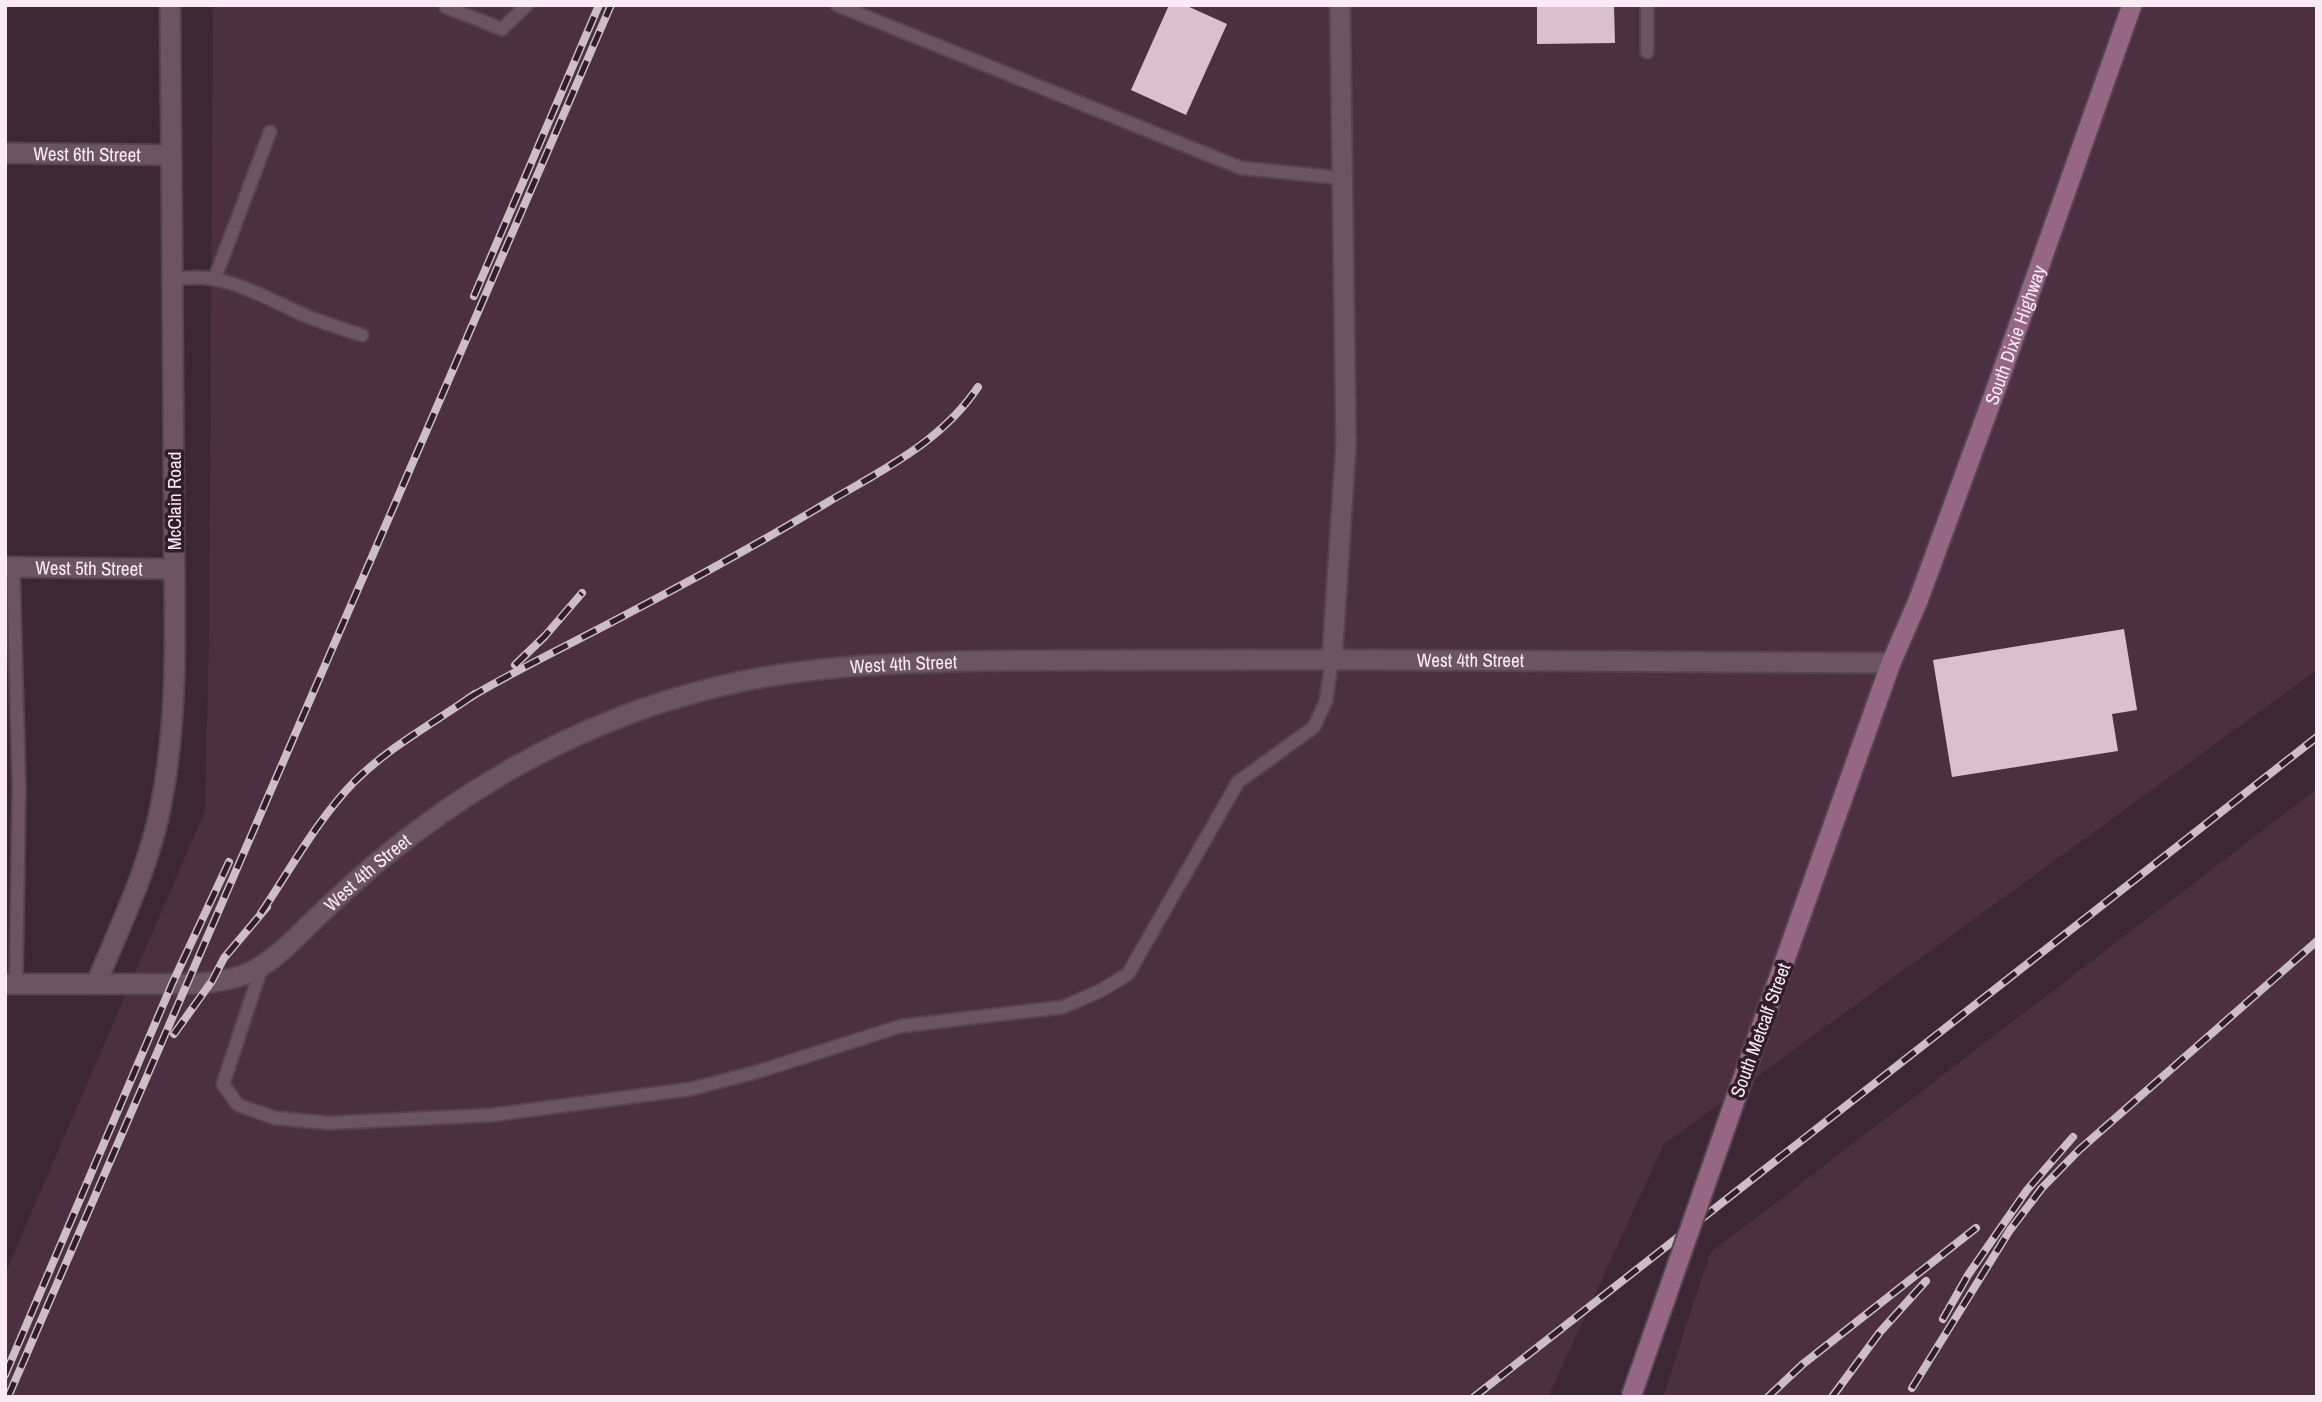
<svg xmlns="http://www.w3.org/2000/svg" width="2322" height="1402" font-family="'Archivo Narrow',sans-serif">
  <rect width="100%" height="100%" fill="#3d2735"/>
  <g fill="#4c3042">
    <path d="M213 5H2317V670L1664 1144 1548 1397H5V1274L205 811 209 637Z"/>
    <path d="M2317 789V1397H1663L1710 1253Z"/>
  </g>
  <g fill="#dbbecf">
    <path d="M1169 5H1185L1227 24 1186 115 1131 90Z"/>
    <path d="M1537 5H1614L1615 43 1537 44Z"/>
    <path d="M2124 629 2137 710 2112 714 2118 751 1952 777 1933 660Z"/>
  </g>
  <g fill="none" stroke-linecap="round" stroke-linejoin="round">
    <g stroke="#564450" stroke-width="16">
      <g id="service">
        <path d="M837 5 1241 168 1342 178"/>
        <path d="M446 7 502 29 527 5"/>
        <path d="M1647 52V5"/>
        <path d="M215 278 270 132"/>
        <path d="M173 280C223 268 267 300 311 318 328 324 345 330 362 335"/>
        <path d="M13 567 19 786 16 984"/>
        <path d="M262 966 223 1084 238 1105 275 1118 328 1123 492 1115 691 1089 760 1071 901 1026 1063 1007 1100 991 1128 974 1238 782 1314 727 1326 701 1332 659"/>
      </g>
    </g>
    <g stroke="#564450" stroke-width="23">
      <g id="minor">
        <path id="s1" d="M5 153 171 155"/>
        <path id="s2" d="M5 567 174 569"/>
        <path d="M1332 659 1346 444 1340 5"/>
      </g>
    </g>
    <g stroke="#564450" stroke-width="23">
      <g id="tertiary">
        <path id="s3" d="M5 984C52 984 98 984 144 984 176 984 213 986 243 975 270 966 293 940 313 921 335 900 356 880 379 861 479 778 594 716 721 686 805 666 891 663 977 661 1047 660 1116 660 1186 660 1421 659 1656 660 1891 663"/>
        <path d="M96 984C120 926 149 868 161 805 180 709 174 612 174 515 174 345 171 175 170 5"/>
      </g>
    </g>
    <g stroke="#564450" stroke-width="23">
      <g id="secondary">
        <path id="s4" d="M1740 1086 1891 663 1918 601 1997 386 2132 5"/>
      </g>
    </g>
    <use href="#service" stroke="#6d5463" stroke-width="12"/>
    <use href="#minor" stroke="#6d5463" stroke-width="19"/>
    <use href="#tertiary" stroke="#6d5463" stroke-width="19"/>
    <use href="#secondary" stroke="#956784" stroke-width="19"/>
    <g stroke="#cdbdc7" stroke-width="8">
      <g id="rail">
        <path d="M474 296 599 5"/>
        <path d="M515 665 545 636 582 593"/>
        <path d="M469 698C521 667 575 642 629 613 696 578 763 541 828 502 884 469 941 442 978 387"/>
        <path d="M261 913C290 870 317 820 354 782 390 746 434 723 475 694"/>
        <path d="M174 1034 212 981 224 958 267 907"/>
        <path d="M1943 1319 1968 1275 2027 1190 2073 1137"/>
        <path d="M5 1375 172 984 229 862"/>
        <path d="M1912 1388 2010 1230 2042 1188 2079 1150 2317 941"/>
        <path d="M8 1397 611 5"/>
        <path d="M1474 1397 2317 737"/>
        <path d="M1768 1397 1803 1364 1976 1228"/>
        <path d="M1832 1397 1880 1332 1926 1281"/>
      </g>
    </g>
    <use href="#rail" stroke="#321d2b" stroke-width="5" stroke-dasharray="16" stroke-linecap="butt"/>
    <g stroke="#564450" stroke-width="23" stroke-linecap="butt">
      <path id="secondary-bridge" d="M1631 1397 1740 1086"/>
    </g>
    <use href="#secondary-bridge" stroke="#956784" stroke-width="19"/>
  </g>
  <g text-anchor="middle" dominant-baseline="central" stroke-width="7" stroke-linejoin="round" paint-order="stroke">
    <g font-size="19" fill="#f9eaf3" stroke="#321d2b">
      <text stroke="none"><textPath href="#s1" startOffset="82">West 6th Street</textPath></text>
      <text stroke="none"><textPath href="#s4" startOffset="800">South Dixie Highway</textPath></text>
      <text transform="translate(174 501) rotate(-90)">McClain Road</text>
      <text stroke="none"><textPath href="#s2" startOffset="84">West 5th Street</textPath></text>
      <text stroke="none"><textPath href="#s3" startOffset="1556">West 4th Street</textPath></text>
      <text stroke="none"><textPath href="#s3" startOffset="989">West 4th Street</textPath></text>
      <text stroke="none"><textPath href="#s3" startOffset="401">West 4th Street</textPath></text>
      <text transform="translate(1760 1030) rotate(-70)">South Metcalf Street</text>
    </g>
  </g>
  <rect width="2322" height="1402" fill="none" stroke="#f9eaf3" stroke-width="14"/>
</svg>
